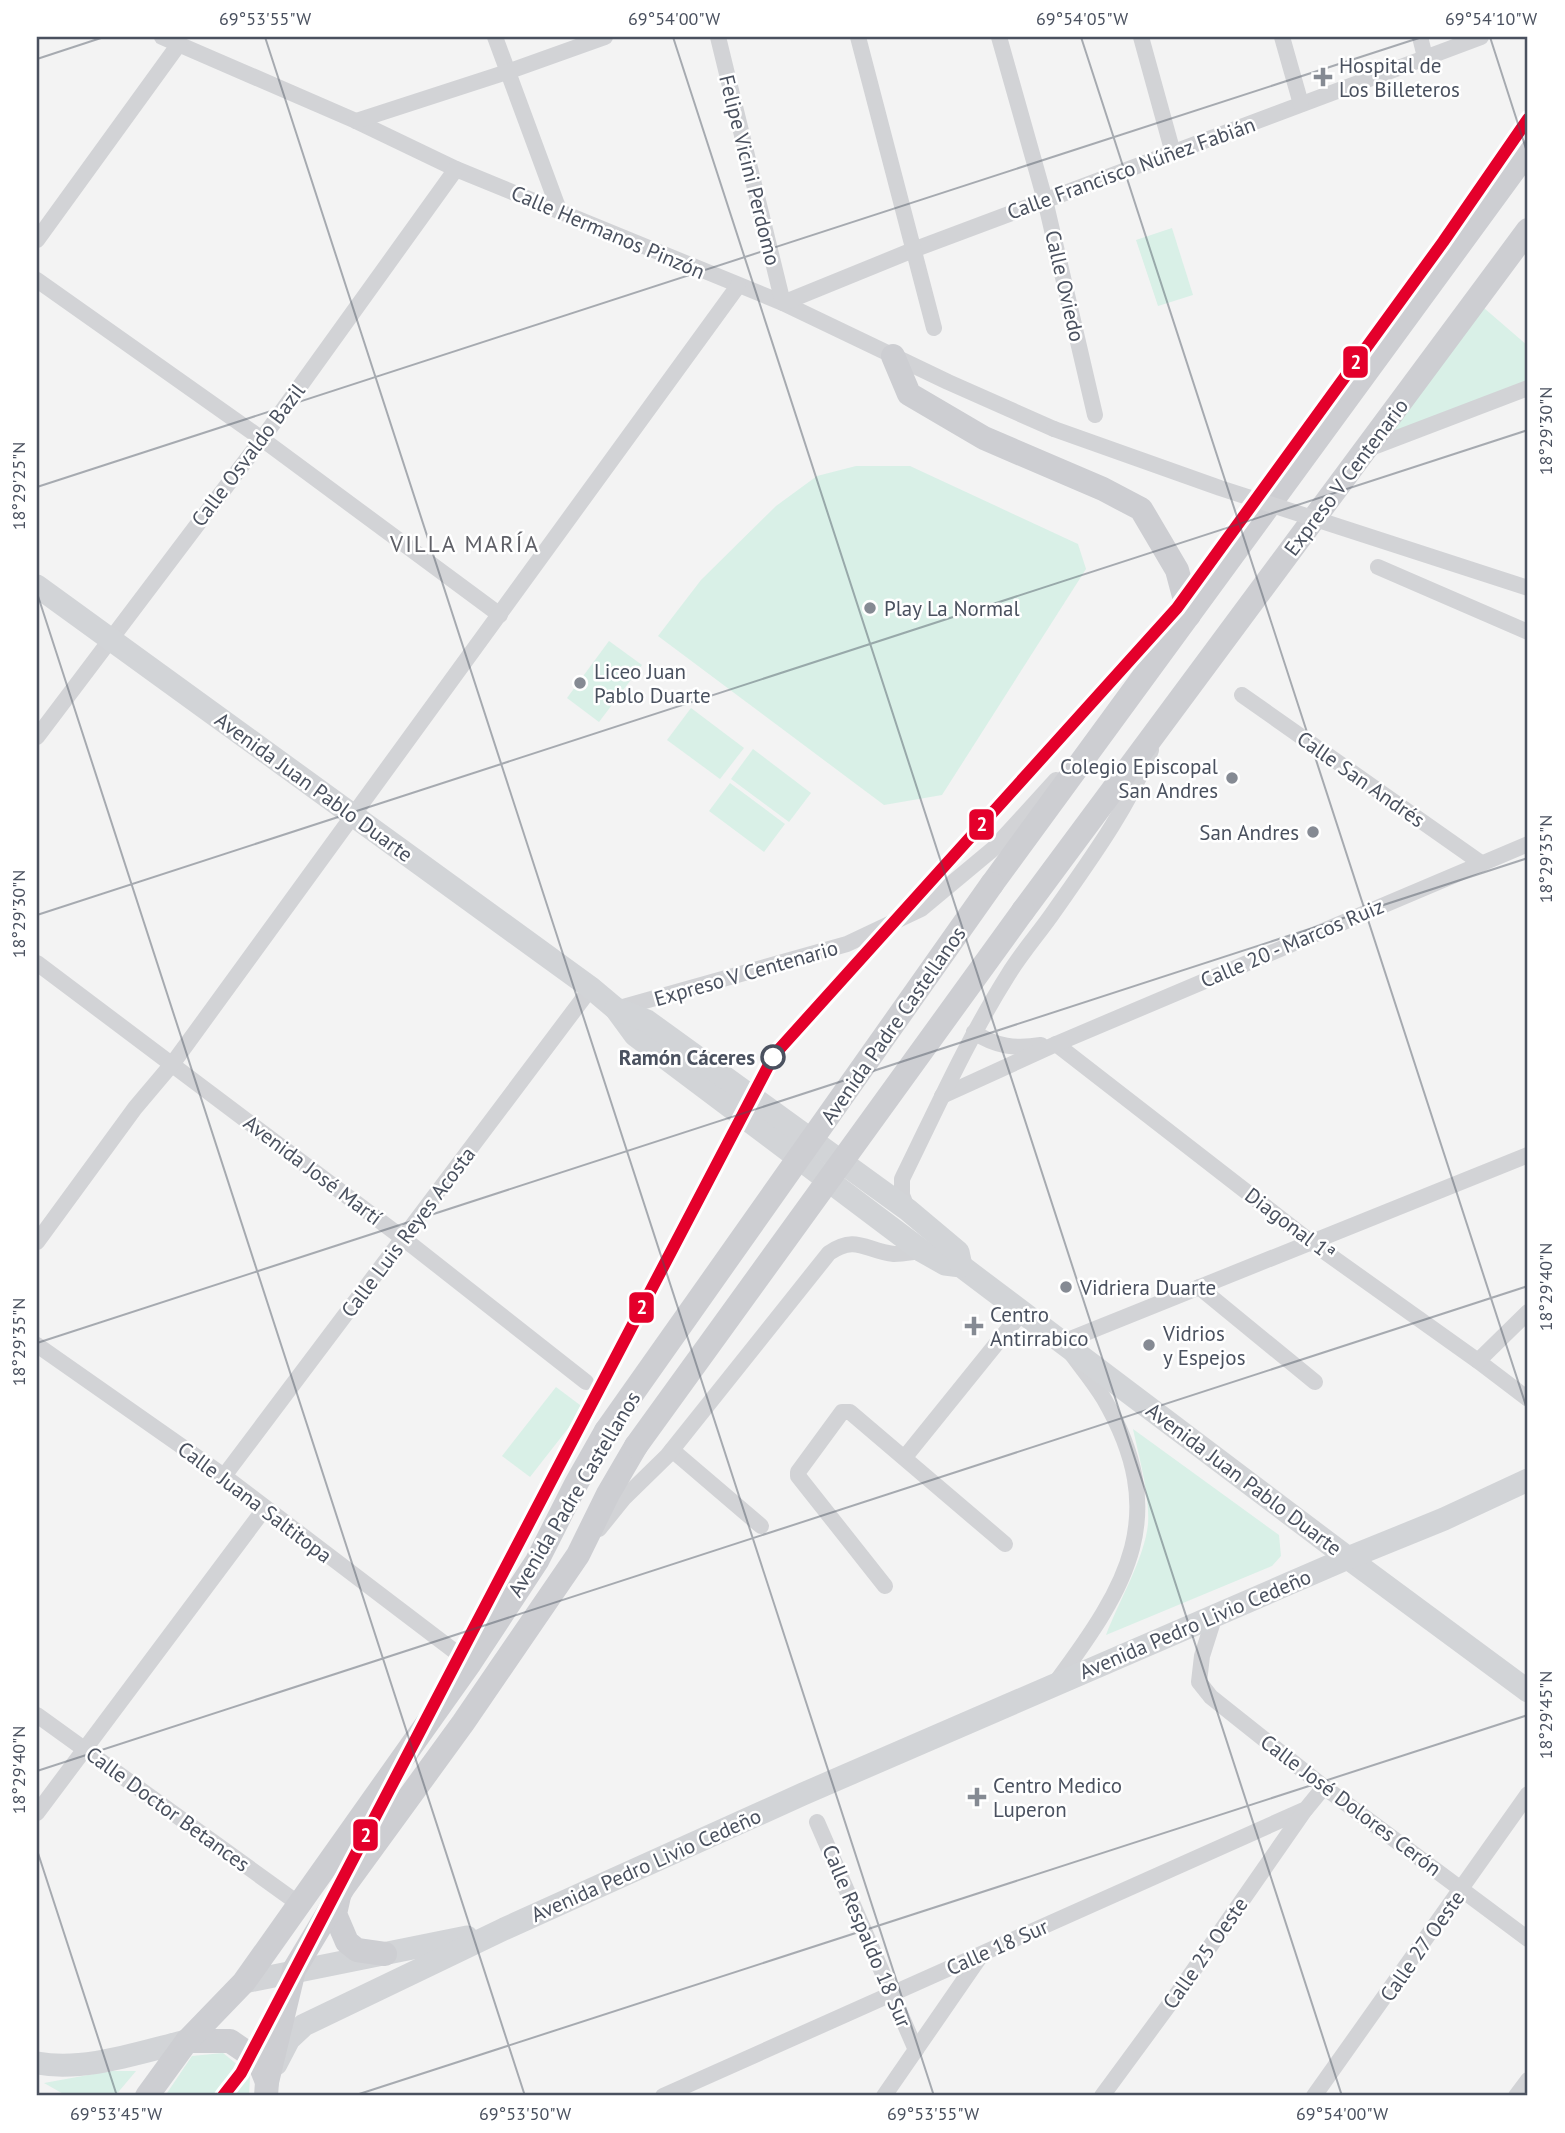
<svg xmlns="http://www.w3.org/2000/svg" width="1565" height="2133" font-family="'PT Sans',sans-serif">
  <rect width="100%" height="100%" fill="#f3f3f3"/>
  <g fill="#d9f0e7">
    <path d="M1172 228 1193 295 1158 306 1136 240Z"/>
    <path d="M1484 308 1528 346V380L1386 436Z"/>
    <path d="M856 466H910L1078 544 1086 569 942 795 884 805 658 636 701 580 776 506 817 476Z"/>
    <path d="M609 641 642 665 599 722 567 698Z"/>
    <path d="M691 708 744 748 720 779 667 740Z"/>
    <path d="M753 749 811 793 789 822 731 779Z"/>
    <path d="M730 783 785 824 764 852 709 811Z"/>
    <path d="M556 1387 584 1408 530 1477 502 1456Z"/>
    <path d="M1133 1429 1279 1535 1281 1556 1272 1566 1106 1635C1118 1603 1145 1557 1148 1524 1150 1496 1139 1457 1133 1429Z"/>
    <path d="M223 2053 250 2075 249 2096H165L192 2056Z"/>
    <path d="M110 2071H136L115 2096H67L44 2083Z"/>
  </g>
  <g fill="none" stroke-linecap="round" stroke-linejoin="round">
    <g stroke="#d2d3d6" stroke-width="16">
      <path d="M162 37 356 121 456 169 783 303 948 382 1054 429"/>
      <path d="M495 37 559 210"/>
      <path d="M718 37 783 303 913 250 1481 37"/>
      <path d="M858 37 934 328"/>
      <path d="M999 37 1045 200 1095 415"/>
      <path d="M1141 37 1173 153"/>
      <path d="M1282 37 1301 104"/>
      <path d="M1420 37 1425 57"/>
      <path d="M356 121 507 72 605 37"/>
      <path d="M37 240 179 44"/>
      <path d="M37 280 262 439 500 615"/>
      <path d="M1368 449 1528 388"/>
      <path d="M1378 567 1528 632"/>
      <path d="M1242 695 1481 863"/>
      <path d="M37 737 262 439 456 169"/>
      <path d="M37 963 404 1239 586 1382"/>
      <path d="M616 1009 847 944 921 909 993 849 1056 780"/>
      <path d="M974 1032C996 1047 1016 1049 1041 1045"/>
      <path d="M1056 1044 1311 1242 1478 1361 1528 1399"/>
      <path d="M942 1096 1056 1044 1528 844"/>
      <path d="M908 1210 902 1195V1179C936 1110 967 1040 1008 975 1022 952 1040 932 1055 910 1090 860 1129 807 1151 750"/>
      <path d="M37 1242 135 1108 173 1063 738 286"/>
      <path d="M1199 1287 1315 1382"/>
      <path d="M37 1345 224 1476 470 1663"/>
      <path d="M1478 1361 1528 1312"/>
      <path d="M672 1450 761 1526"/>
      <path d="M905 1457 1022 1312"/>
      <path d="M224 1476 591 988"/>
      <path d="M599 1529 624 1498 667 1456 829 1253C856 1234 866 1251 894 1254 903 1254 913 1252 922 1251"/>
      <path d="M885 1586 798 1476V1472L842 1412H850L1005 1544"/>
      <path d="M1215 1615 1202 1656 1199 1682 1211 1697 1324 1787 1528 1939"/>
      <path d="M1056 1682C1128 1585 1171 1515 1104 1399 1092 1379 1076 1361 1063 1342L1528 1155"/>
      <path d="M37 1715 299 1904"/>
      <path d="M37 1813 265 1508"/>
      <path d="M817 1822 916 2050"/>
      <path d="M663 2096 1306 1809 1324 1787"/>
      <path d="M884 2096 982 1954"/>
      <path d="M1102 2096 1177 1994 1305 1810"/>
      <path d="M1314 2096 1528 1794"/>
      <path d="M1516 2096 1528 2080"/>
    </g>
    <g stroke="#d2d4d7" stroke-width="23">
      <path d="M37 586 591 988 616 1009 635 1035 922 1251 945 1264 961 1266 1348 1558 1528 1691"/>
      <path d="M616 1009 647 1021 908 1210 958 1252 961 1266"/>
      <path d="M244 1982 467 1937"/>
      <path d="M37 2063C85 2072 140 2052 187 2041"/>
      <path d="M276 2064 289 2039 304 2025 504 1929 803 1794 1348 1558 1444 1519 1528 1480"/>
    </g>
    <g stroke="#cdced2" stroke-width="24">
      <path d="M893 356 909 394 984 438 1103 489 1141 509 1177 570 1189 615"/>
      <path d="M992 884 1528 151"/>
      <path d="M1023 911 1528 230"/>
      <path d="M339 1896 335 1914 347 1942 357 1950 385 1954"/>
      <path d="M187 2041H230L258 2060 267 2082"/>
      <path d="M147 2096 187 2041 244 1982 470 1663 537 1561 576 1484 606 1431"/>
      <path d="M266 2096 267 2082 294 1970 343 1888 463 1723 578 1555 608 1494 636 1446"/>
    </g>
    <path stroke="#d2d3d6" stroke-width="16" d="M1054 429 1220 488 1528 588"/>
    <g stroke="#cdced2" stroke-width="24">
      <path d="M606 1431 992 884"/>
      <path d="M636 1446 1023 911"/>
    </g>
    <g stroke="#fff" stroke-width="18">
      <path id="metro-1" d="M223 2096 241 2073 774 1055 1177 608 1443 242 1528 119"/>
    </g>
    <use href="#metro-1" stroke="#e4002b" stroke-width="12"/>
  </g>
  <path fill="none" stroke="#4a515f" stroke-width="2" stroke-opacity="0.45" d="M265 37 934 2096M673 37 1342 2096M1081 37 1528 1412M1490 37 1528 155M37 59 104 37M37 487 1422 37M37 593 525 2096M37 915 1528 430M37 1343 1528 858M37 1771 1528 1286M37 1850 117 2096M353 2096 1528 1715"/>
  <g fill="#858a93" stroke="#fff" stroke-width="2.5">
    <path d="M1319.5 66.5h7v7h7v7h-7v7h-7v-7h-7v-7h7z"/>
    <circle cx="870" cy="608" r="7"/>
    <circle cx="580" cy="683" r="7"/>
    <circle cx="1232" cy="778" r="7"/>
    <circle cx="1313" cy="832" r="7"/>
    <circle cx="1066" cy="1287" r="7"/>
    <path d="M970.5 1315.5h7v7h7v7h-7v7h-7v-7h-7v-7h7z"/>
    <circle cx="1149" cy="1345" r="7"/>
    <path d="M973.5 1786.5h7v7h7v7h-7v7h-7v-7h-7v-7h7z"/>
  </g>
  <circle fill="#fff" stroke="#4a515f" stroke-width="3.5" cx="773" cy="1057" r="11"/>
  <g text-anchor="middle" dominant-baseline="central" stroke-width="5" stroke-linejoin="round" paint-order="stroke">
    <g font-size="21" fill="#4a515f" stroke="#fff" text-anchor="start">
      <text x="1339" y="65">Hospital de<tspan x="1339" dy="24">Los Billeteros</tspan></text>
      <text x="884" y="608">Play La Normal</text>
      <text x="594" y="671">Liceo Juan<tspan x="594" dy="24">Pablo Duarte</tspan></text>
      <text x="1218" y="766" text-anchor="end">Colegio Episcopal<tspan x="1218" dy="24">San Andres</tspan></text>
      <text x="1299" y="832" text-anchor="end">San Andres</text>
      <text x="1080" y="1287">Vidriera Duarte</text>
      <text x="990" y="1314">Centro<tspan x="990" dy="24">Antirrabico</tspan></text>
      <text x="1163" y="1333">Vidrios<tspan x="1163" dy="24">y Espejos</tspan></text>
      <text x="993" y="1785">Centro Medico<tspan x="993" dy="24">Luperon</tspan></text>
    </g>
    <g font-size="21" fill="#4a515f" stroke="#fff">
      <text transform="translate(1131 168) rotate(-20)">Calle Francisco Núñez Fabián</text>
      <text transform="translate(750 170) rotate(76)">Felipe Vicini Perdomo</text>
      <text transform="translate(608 232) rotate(23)">Calle Hermanos Pinzón</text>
      <text transform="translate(1065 286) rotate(77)">Calle Oviedo</text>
      <text transform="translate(248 455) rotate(-53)">Calle Osvaldo Bazil</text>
      <text transform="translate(1346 477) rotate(-53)">Expreso V Centenario</text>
      <text transform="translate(1361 779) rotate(35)">Calle San Andrés</text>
      <text transform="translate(314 787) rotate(36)">Avenida Juan Pablo Duarte</text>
      <text transform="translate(1292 943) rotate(-23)">Calle 20 - Marcos Ruiz</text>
      <text transform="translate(746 973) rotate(-16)">Expreso V Centenario</text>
      <text transform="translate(893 1025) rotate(-55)">Avenida Padre Castellanos</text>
      <text transform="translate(313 1170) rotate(37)">Avenida José Martí</text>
      <text transform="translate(1290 1224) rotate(37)">Diagonal 1ª</text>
      <text transform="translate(408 1232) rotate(-53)">Calle Luis Reyes Acosta</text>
      <text transform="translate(1244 1479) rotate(37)">Avenida Juan Pablo Duarte</text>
      <text transform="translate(574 1494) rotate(-59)">Avenida Padre Castellanos</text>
      <text transform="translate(255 1502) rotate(37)">Calle Juana Saltitopa</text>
      <text transform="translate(1195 1624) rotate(-23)">Avenida Pedro Livio Cedeño</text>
      <text transform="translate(1351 1805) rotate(37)">Calle José Dolores Cerón</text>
      <text transform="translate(168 1809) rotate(36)">Calle Doctor Betances</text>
      <text transform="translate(646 1865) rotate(-24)">Avenida Pedro Livio Cedeño</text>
      <text transform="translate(867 1936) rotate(67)">Calle Respaldo 18 Sur</text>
      <text transform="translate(1422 1946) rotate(-55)">Calle 27 Oeste</text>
      <text transform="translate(997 1947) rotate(-24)">Calle 18 Sur</text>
      <text transform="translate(1205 1953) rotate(-55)">Calle 25 Oeste</text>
    </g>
    <g font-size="21" font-weight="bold" fill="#4a515f" stroke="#fff" text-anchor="end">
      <text x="755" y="1057">Ramón Cáceres</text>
    </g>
    <g font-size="23" letter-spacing="2" fill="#5f6067" stroke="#fff">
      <text x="465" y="543">VILLA MARÍA</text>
    </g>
  </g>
  <g stroke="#fff" stroke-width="2.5">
    <rect x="1342" y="345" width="27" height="34" rx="7" fill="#e4002b"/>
    <rect x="968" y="808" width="27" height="33" rx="7" fill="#e4002b"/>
    <rect x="628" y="1291" width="27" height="33" rx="7" fill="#e4002b"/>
    <rect x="352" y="1818" width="27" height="34" rx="7" fill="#e4002b"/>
  </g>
  <g font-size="19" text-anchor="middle" font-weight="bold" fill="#fff">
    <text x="1356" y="369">2</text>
    <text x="982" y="831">2</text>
    <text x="642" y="1314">2</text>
    <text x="366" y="1842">2</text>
  </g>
  <rect width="1565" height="2133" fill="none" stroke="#ffffff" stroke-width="77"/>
  <rect x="38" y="38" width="1488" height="2056" fill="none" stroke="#4a515f" stroke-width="2.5"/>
  <g font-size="18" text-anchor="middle" fill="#4a515f">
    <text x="265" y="25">69°53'55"W</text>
    <text x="674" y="25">69°54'00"W</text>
    <text x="1082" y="25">69°54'05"W</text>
    <text x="1491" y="25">69°54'10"W</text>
    <text transform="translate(1546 431) rotate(-90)" y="6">18°29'30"N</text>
    <text transform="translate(19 486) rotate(-90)" y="6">18°29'25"N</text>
    <text transform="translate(1546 859) rotate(-90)" y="6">18°29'35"N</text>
    <text transform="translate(19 914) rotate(-90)" y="6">18°29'30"N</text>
    <text transform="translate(1546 1287) rotate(-90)" y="6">18°29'40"N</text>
    <text transform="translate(19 1342) rotate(-90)" y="6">18°29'35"N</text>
    <text transform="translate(1546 1715) rotate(-90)" y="6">18°29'45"N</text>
    <text transform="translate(19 1770) rotate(-90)" y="6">18°29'40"N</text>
    <text x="116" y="2120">69°53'45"W</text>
    <text x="525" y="2120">69°53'50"W</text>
    <text x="933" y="2120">69°53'55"W</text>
    <text x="1342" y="2120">69°54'00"W</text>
  </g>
</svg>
